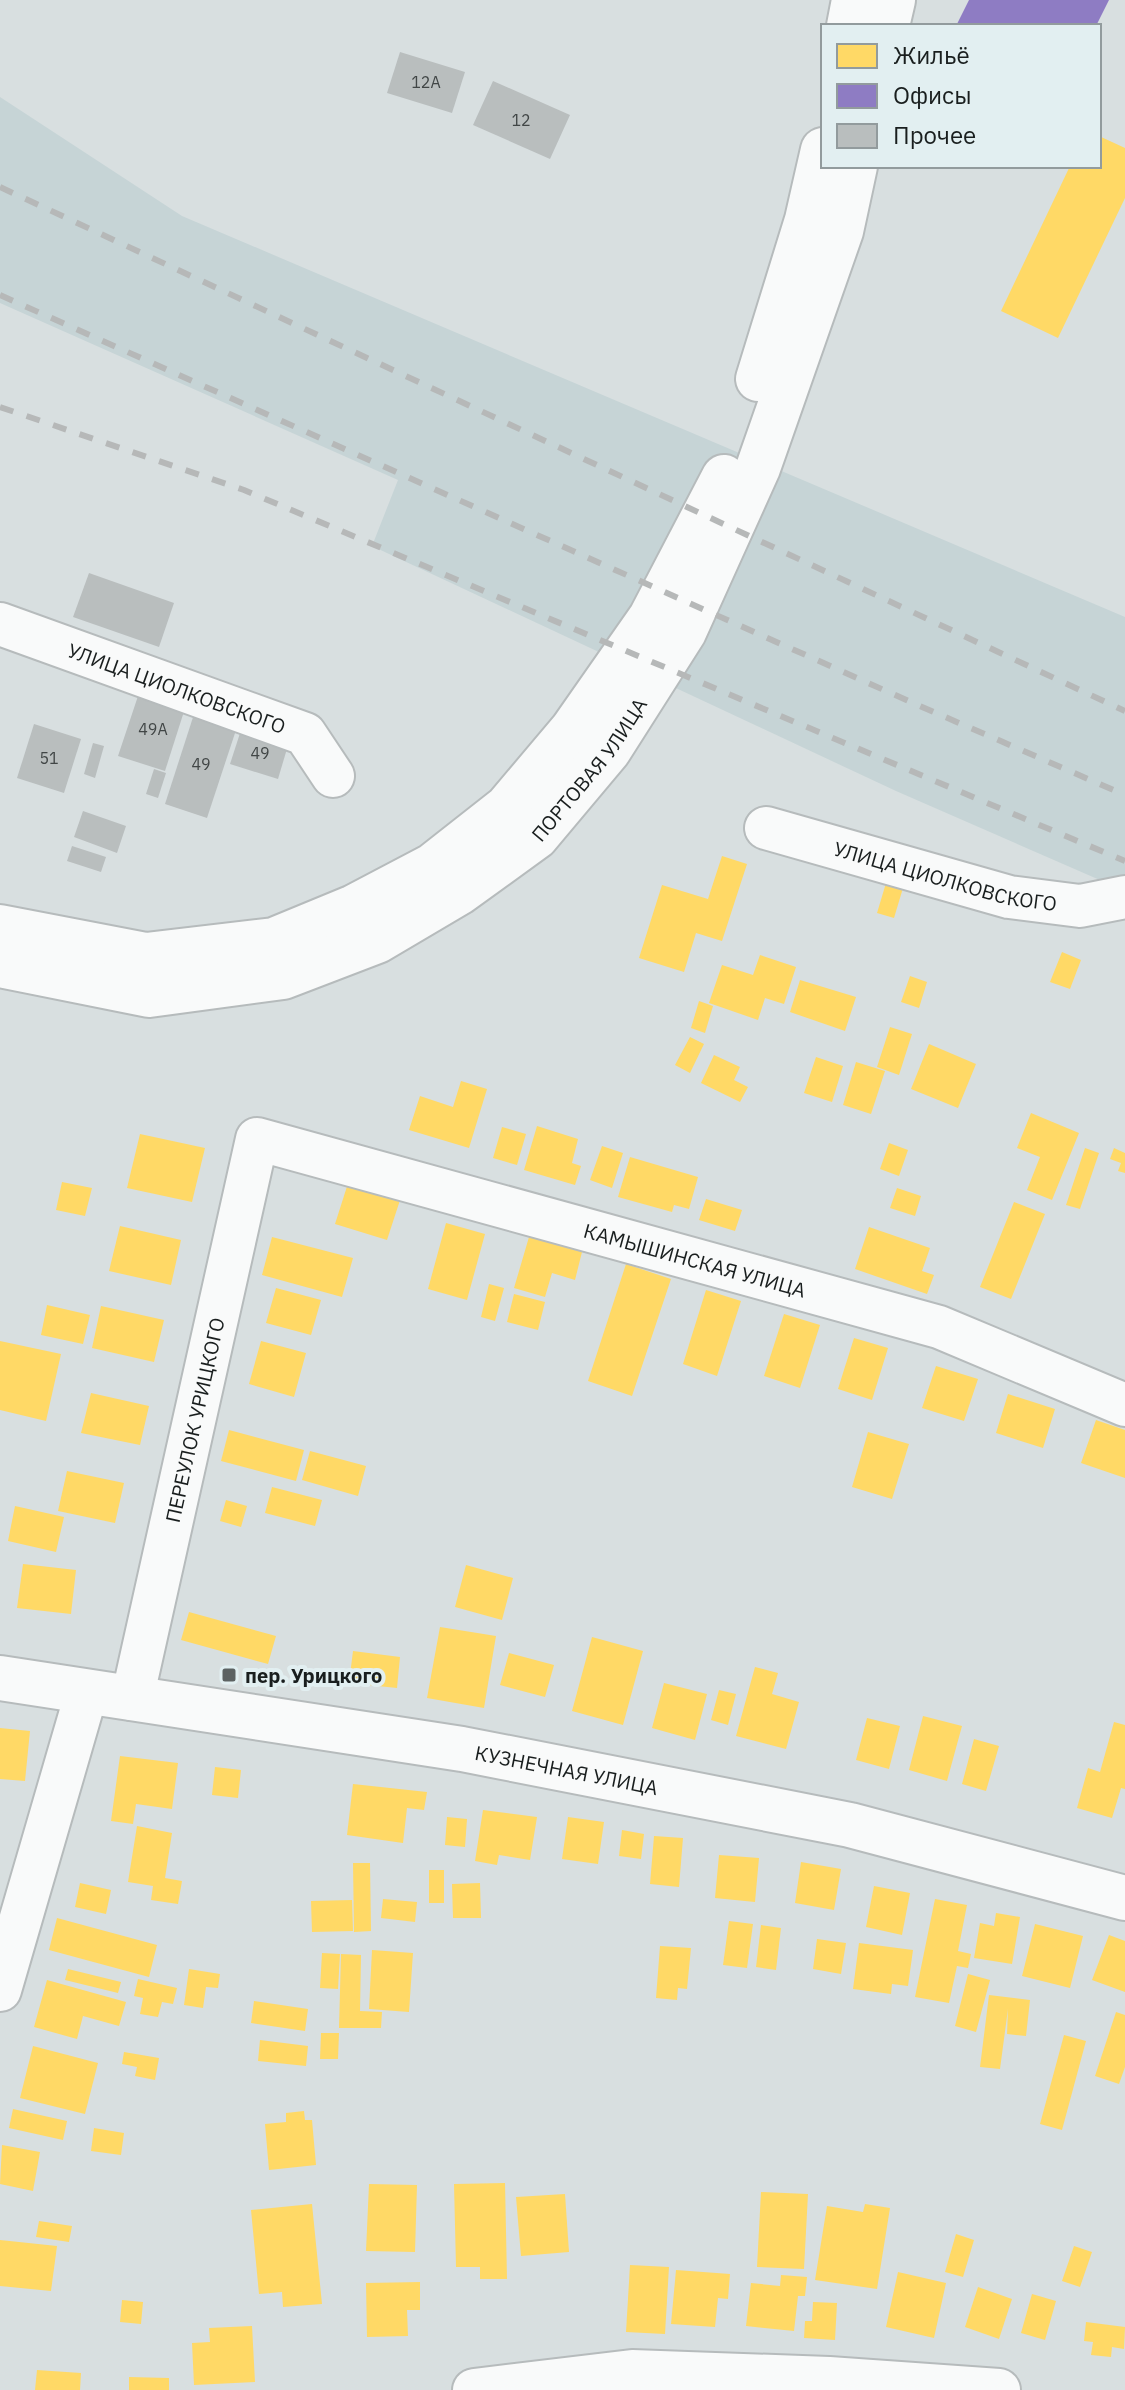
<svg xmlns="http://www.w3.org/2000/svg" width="1125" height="2390" font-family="'IBM Plex Sans',sans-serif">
  <rect width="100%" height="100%" fill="#d8dfe0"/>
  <path fill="#c6d4d6" d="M0 97 182 216 1125 617V891L896 791 372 546 398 480 0 303Z"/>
  <g fill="#ffd966">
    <path d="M1099 136 1125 148V198L1058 338 1001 311 1070 166H1099Z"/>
    <path d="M722 856 747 864 722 941 696 933 684 972 639 958 662 885 708 899Z"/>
    <path d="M886 883 903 888 894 918 877 913Z"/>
    <path d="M1062 952 1081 960 1070 989 1050 982Z"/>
    <path d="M760 955 796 967 784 1004 765 998 758 1020 709 1003 722 965 753 975Z"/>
    <path d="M910 976 927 982 919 1008 901 1002Z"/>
    <path d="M800 980 856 997 845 1031 790 1012Z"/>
    <path d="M699 1001 713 1006 705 1033 691 1028Z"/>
    <path d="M890 1027 912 1034 899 1075 877 1067Z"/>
    <path d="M690 1037 704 1044 690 1073 675 1065Z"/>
    <path d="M929 1044 976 1064 958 1108 911 1089Z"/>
    <path d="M714 1055 740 1067 734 1080 748 1087 740 1102 701 1083Z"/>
    <path d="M816 1057 843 1066 832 1102 804 1093Z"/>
    <path d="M856 1062 885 1071 871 1114 843 1105Z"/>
    <path d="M461 1081 487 1089 469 1148 409 1130 420 1096 453 1107Z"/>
    <path d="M1031 1113 1079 1133 1052 1200 1027 1190 1040 1157 1017 1148Z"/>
    <path d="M537 1126 578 1139 572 1163 581 1166 575 1185 524 1170Z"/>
    <path d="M502 1127 526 1134 517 1165 493 1158Z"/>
    <path d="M140 1134 205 1148 192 1202 127 1188Z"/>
    <path d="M889 1143 908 1150 899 1176 880 1169Z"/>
    <path d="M602 1146 623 1153 612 1188 590 1180Z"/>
    <path d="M1085 1148 1099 1153 1080 1209 1066 1205Z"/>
    <path d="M1114 1148 1125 1153V1173L1118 1171 1121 1163 1110 1159Z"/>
    <path d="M630 1157 698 1177 689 1209 674 1205 672 1212 618 1197Z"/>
    <path d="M350 1177 402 1194 387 1240 335 1224Z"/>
    <path d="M62 1182 92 1188 85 1216 56 1210Z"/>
    <path d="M897 1188 921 1196 915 1216 890 1208Z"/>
    <path d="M706 1199 742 1210 735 1231 699 1220Z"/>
    <path d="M1014 1202 1045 1214 1011 1299 980 1287Z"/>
    <path d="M446 1223 485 1234 467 1300 428 1289Z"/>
    <path d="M120 1226 181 1240 171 1285 109 1271Z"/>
    <path d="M869 1227 930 1248 922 1271 934 1275 927 1294 855 1269Z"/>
    <path d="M272 1237 353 1258 342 1297 262 1275Z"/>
    <path d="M529 1237 582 1252 575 1280 552 1273 545 1297 514 1288Z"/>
    <path d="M626 1264 671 1279 632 1396 588 1381Z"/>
    <path d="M489 1284 504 1288 495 1321 481 1317Z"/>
    <path d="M276 1288 321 1300 311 1335 266 1323Z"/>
    <path d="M706 1290 741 1301 717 1376 683 1364Z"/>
    <path d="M514 1294 545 1302 538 1330 507 1322Z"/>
    <path d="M47 1305 90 1315 83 1344 41 1335Z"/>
    <path d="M101 1306 164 1320 154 1362 92 1348Z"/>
    <path d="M784 1314 820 1325 800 1388 764 1376Z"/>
    <path d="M854 1338 888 1348 872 1400 838 1389Z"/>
    <path d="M0 1341 61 1354 46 1421 0 1410Z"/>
    <path d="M261 1341 306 1353 294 1397 249 1384Z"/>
    <path d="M936 1366 978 1379 964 1421 922 1408Z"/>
    <path d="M91 1393 149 1406 140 1445 81 1433Z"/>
    <path d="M1008 1394 1055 1409 1043 1448 996 1433Z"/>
    <path d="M1096 1420 1125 1430V1478L1081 1463Z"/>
    <path d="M229 1430 304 1450 296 1481 221 1461Z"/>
    <path d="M868 1432 909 1444 892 1499 852 1487Z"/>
    <path d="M310 1451 366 1466 358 1496 302 1480Z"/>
    <path d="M67 1471 124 1483 115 1523 58 1511Z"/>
    <path d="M272 1487 322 1500 315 1526 265 1513Z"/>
    <path d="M226 1500 247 1506 241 1527 220 1521Z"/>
    <path d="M15 1506 64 1517 56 1552 8 1541Z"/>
    <path d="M23 1564 76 1570 71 1614 17 1608Z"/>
    <path d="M466 1565 513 1578 502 1620 455 1607Z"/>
    <path d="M189 1612 276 1636 268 1664 181 1640Z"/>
    <path d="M440 1627 496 1636 484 1708 427 1698Z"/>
    <path d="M592 1637 643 1651 623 1725 572 1711Z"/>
    <path d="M353 1651 400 1657 397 1688 349 1683Z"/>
    <path d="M509 1653 554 1665 545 1697 500 1685Z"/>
    <path d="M755 1667 778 1673 772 1694 799 1702 786 1749 736 1736Z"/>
    <path d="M664 1683 707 1694 695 1740 652 1728Z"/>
    <path d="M719 1690 736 1694 728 1725 711 1720Z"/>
    <path d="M923 1716 962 1726 947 1781 909 1770Z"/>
    <path d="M867 1718 900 1726 889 1769 856 1760Z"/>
    <path d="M1114 1722 1125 1725V1789L1121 1788 1112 1818 1077 1808 1088 1768 1100 1772Z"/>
    <path d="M0 1728 30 1731 25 1781 0 1779Z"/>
    <path d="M974 1739 999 1746 986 1791 962 1784Z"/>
    <path d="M120 1756 178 1763 172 1809 136 1804 133 1824 111 1821Z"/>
    <path d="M215 1767 241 1770 238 1798 212 1795Z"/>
    <path d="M353 1784 427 1792 424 1810 407 1808 403 1843 347 1835Z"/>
    <path d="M483 1810 537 1817 530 1860 499 1855 497 1865 475 1861Z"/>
    <path d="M447 1817 467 1819 465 1847 445 1845Z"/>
    <path d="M568 1817 604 1822 598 1864 562 1859Z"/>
    <path d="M137 1826 172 1833 165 1878 182 1881 178 1904 151 1900 153 1886 128 1882Z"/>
    <path d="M622 1830 644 1834 641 1859 619 1856Z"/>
    <path d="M654 1836 683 1838 679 1887 650 1884Z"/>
    <path d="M719 1855 759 1858 755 1902 715 1898Z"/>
    <path d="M801 1862 841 1869 834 1910 795 1903Z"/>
    <path d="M353 1863H370L371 1931 354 1932Z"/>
    <rect x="429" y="1870" width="15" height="33"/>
    <path d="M80 1883 111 1890 106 1914 75 1907Z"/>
    <path d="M480 1883 481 1918H453L452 1884Z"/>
    <path d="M874 1886 910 1893 902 1935 866 1927Z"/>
    <path d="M383 1899 417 1902 415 1922 381 1918Z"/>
    <path d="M935 1899 967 1905 958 1951 971 1954 968 1968 957 1966 949 2003 915 1997Z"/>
    <path d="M352 1900 353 1931 312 1932 311 1901Z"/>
    <path d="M996 1913 1020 1917 1012 1964 974 1958 980 1923 994 1926Z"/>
    <path d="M57 1918 157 1945 149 1977 49 1950Z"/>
    <path d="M729 1921 753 1924 747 1968 723 1965Z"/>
    <path d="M1035 1924 1083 1936 1070 1988 1022 1976Z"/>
    <path d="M761 1925 781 1928 776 1970 756 1967Z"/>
    <path d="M1109 1935 1125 1941V1992L1092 1980Z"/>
    <path d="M817 1939 846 1943 841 1974 813 1969Z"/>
    <path d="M859 1943 913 1950 908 1986 892 1984 891 1994 853 1989Z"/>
    <path d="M660 1946 691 1948 687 1989 678 1988 677 2000 656 1998Z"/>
    <path d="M372 1950 413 1953 409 2012 369 2009Z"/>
    <path d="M322 1953 340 1954 338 1989 320 1988Z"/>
    <path d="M341 1954 361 1955 360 2011 382 2012 381 2028H339Z"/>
    <path d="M68 1969 121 1982 118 1993 65 1980Z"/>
    <path d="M189 1969 220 1974 218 1988 206 1987 203 2008 184 2005Z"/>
    <path d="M968 1974 990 1980 976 2032 955 2026Z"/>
    <path d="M138 1979 177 1988 173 2004 162 2002 158 2017 140 2014 143 1998 134 1996Z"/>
    <path d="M47 1980 126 2002 119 2026 83 2016 77 2039 34 2027Z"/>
    <path d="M989 1995 1030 2000 1026 2036 1007 2034 1008 2009 1000 2069 980 2067Z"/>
    <path d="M254 2001 308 2009 305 2031 251 2023Z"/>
    <path d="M1116 2012 1125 2015V2067L1119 2084 1095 2076Z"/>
    <path d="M321 2033H339L338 2059H320Z"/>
    <path d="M1064 2035 1086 2041 1062 2130 1040 2124Z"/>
    <path d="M260 2040 308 2046 306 2066 258 2061Z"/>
    <path d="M33 2046 98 2063 85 2114 20 2098Z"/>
    <path d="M124 2052 159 2058 155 2080 135 2076 137 2067 122 2064Z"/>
    <path d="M13 2109 67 2121 63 2140 9 2128Z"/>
    <path d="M304 2111 305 2120H312L316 2165 269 2170 265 2124 286 2122V2113Z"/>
    <path d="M94 2128 124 2133 121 2155 91 2151Z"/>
    <path d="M2 2145 40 2152 33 2191 0 2184Z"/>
    <path d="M505 2183 507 2279H480V2267H456L454 2184Z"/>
    <path d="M369 2184 417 2185 415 2252 366 2251Z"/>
    <path d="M761 2192 808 2194 804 2269 757 2267Z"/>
    <path d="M565 2194 569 2252 521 2256 516 2197Z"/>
    <path d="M312 2204 322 2304 283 2307 282 2292 259 2294 251 2210Z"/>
    <path d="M865 2204 890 2208 877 2289 815 2280 827 2206 863 2212Z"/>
    <path d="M39 2221 72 2226 69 2242 36 2237Z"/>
    <path d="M956 2234 974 2240 963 2277 945 2272Z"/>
    <path d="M0 2240 57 2246 51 2291 0 2286Z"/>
    <path d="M1074 2246 1092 2252 1080 2287 1062 2281Z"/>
    <path d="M630 2265 669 2267 665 2334 626 2332Z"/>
    <path d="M676 2270 730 2274 728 2299 718 2298 715 2327 671 2324Z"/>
    <path d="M898 2272 946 2283 934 2338 886 2327Z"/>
    <path d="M781 2275 807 2277 805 2296H798L794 2331 746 2326 751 2283 780 2286Z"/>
    <path d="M420 2282V2310H407L408 2336 367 2337 366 2283Z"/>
    <path d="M978 2287 1012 2299 999 2339 965 2327Z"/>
    <path d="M1032 2294 1056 2301 1045 2340 1021 2333Z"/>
    <path d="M122 2300 143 2302 141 2324 120 2322Z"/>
    <path d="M813 2302 837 2303 835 2340 804 2338 805 2321H812Z"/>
    <path d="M1086 2322 1125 2327 1124 2349 1112 2347 1111 2357 1091 2355 1093 2342 1084 2341Z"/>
    <path d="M252 2326 255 2382 194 2385 192 2343 210 2342 209 2328Z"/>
    <path d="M37 2370 81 2373 80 2390H35Z"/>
    <path d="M129 2377 169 2378V2390H129Z"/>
  </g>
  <path fill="#8e7cc3" d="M969 0H1109L1096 26H956Z"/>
  <g fill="#b9bebe">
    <path d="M400 52 465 72 452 113 387 93Z"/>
    <path d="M493 81 570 115 550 159 473 125Z"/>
    <path d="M89 573 174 603 159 647 73 617Z"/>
    <path d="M141 687 187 702 165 771 118 756Z"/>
    <path d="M195 711 238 724 207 818 165 804Z"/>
    <path d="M34 724 81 739 64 793 17 778Z"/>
    <path d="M242 727 289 742 278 779 230 764Z"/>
    <path d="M93 743 104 746 95 778 84 774Z"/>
    <path d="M154 769 166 773 158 798 146 794Z"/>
    <path d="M83 811 126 826 117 853 74 837Z"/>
    <path d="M72 846 106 857 101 872 67 861Z"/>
  </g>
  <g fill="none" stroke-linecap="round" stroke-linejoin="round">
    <g stroke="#b6bbbc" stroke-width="46">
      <g id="minor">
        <path id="s1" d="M0 624 305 734 333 776"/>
        <path id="s2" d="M766 828 1009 897 1080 906 1125 897"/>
        <path id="s3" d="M132 1699 257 1139 939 1327 1125 1405"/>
        <path d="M0 1990 87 1691"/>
        <path d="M474 2390 632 2371 829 2378 999 2390"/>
      </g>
    </g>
    <g stroke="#b6bbbc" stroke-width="48">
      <g id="major">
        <path d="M849 26 854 0"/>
        <path d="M887 26 893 0"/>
        <path d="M758 379 807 220 823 150"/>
        <path d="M0 927 146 955 274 940 354 907 432 866 507 807 572 730 651 617 724 477"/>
        <path id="s4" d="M0 965 149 995 283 977 377 941 460 892 536 837 609 750 684 632 758 468 841 231 855 166"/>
        <path id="s5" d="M0 1678 462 1749 850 1825 1125 1898"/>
      </g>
    </g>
    <use href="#minor" stroke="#f9fafa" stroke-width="42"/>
    <use href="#major" stroke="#f9fafa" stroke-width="44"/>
    <g stroke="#b6b8b8" stroke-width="6" stroke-dasharray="14 14" stroke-linecap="butt">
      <path d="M0 187 1125 711"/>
      <path d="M0 295 913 703 1125 795"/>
      <path d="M0 407 244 490 1125 861"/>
    </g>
  </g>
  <rect fill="#5c6262" stroke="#e2eff1" stroke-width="3" x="221" y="1667" width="16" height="16" rx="4"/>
  <g text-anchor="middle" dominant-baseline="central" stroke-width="8" stroke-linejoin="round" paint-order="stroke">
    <g font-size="16" fill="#414646">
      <text x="426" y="82">12А</text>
      <text x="521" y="120">12</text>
      <text x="153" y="729">49А</text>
      <text x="260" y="753">49</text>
      <text x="49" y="758">51</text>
      <text x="201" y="764">49</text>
    </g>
    <g font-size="20" fill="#191e1e" stroke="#e2eff1">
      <text stroke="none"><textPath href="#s1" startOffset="188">УЛИЦА ЦИОЛКОВСКОГО</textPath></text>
      <text stroke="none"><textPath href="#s4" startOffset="664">ПОРТОВАЯ УЛИЦА</textPath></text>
      <text stroke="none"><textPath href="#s2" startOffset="186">УЛИЦА ЦИОЛКОВСКОГО</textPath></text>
      <text stroke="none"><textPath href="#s3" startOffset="1028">КАМЫШИНСКАЯ УЛИЦА</textPath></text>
      <text stroke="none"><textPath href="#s3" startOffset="286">ПЕРЕУЛОК УРИЦКОГО</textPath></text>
      <text stroke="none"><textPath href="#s5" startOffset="574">КУЗНЕЧНАЯ УЛИЦА</textPath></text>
    </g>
    <g font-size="20" font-weight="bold" fill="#191e1e" stroke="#e2eff1" text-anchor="start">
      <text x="245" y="1675">пер. Урицкого</text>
    </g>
  </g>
  <rect x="821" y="24" width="280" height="144" fill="#e2eff1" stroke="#929b9d" stroke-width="2"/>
  <rect x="837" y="44" width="40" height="24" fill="#ffd966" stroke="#929b9d" stroke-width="2"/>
  <text x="893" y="64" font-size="24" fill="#191e1e">Жильё</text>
  <rect x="837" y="84" width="40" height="24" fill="#8e7cc3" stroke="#929b9d" stroke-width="2"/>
  <text x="893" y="104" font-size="24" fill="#191e1e">Офисы</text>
  <rect x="837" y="124" width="40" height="24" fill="#b9bebe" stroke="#929b9d" stroke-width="2"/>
  <text x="893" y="144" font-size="24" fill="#191e1e">Прочее</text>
</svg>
